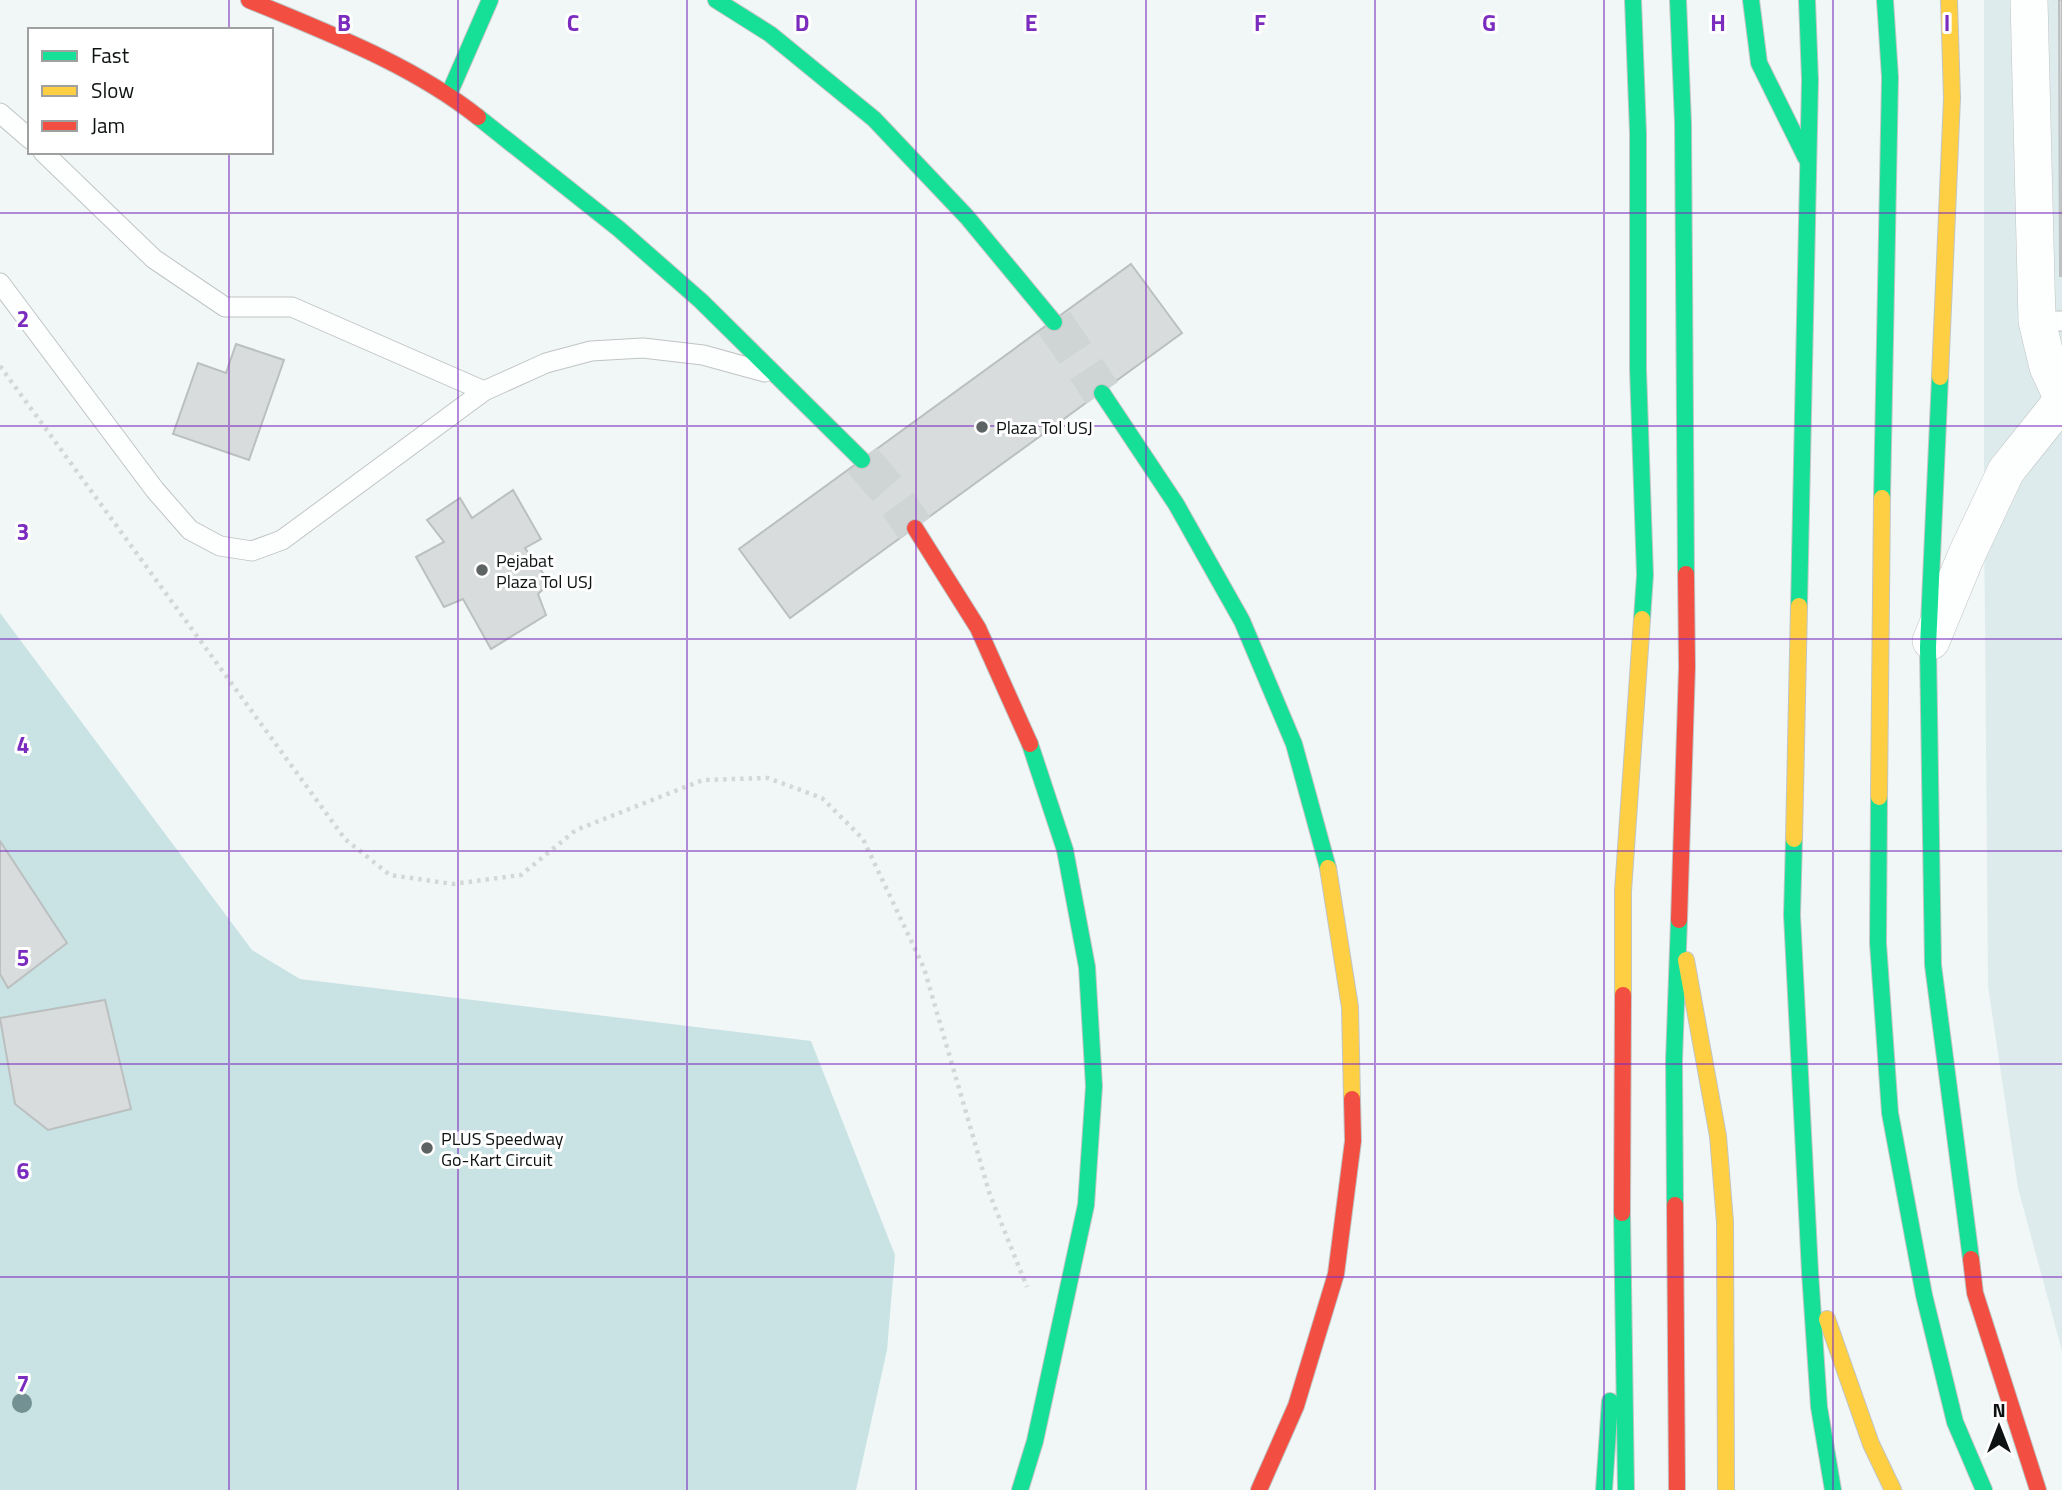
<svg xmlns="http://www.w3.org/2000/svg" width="2062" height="1490" font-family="'Titillium Web',sans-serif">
  <rect width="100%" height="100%" fill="#f1f7f7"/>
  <path fill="#deebec" d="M1984 0H2062V1351L2018 1188 1988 986 1984 508Z"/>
  <path fill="#c9e2e3" d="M0 613 252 950 300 979 811 1041 895 1255 887 1350 856 1490H0Z"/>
  <g fill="#d8dcdc" stroke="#bbbfbf" stroke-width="2">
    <path d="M2059 0H2062V276H2060Z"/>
    <path d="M1131 264 1182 333 790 618 739 549Z"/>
    <path d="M236 344 284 360 249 460 173 434 198 363 226 373Z"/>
    <path d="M513 490 541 539 525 548 550 583 538 594 546 615 491 649 463 599 444 607 416 557 444 542 427 520 460 498 472 518Z"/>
    <path d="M0 841 67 943 8 988 0 974Z"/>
    <path d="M105 1000 131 1109 48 1130 15 1104 0 1018Z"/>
  </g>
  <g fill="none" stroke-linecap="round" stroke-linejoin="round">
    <g stroke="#cfd5d5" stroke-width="38" stroke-dasharray="38 19" stroke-linecap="butt">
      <path d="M1054 322 1102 393"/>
      <path d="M862 460 888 490 915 528"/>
    </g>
    <g stroke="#c0c4c4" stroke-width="21">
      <g id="lane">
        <path d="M0 113 30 139"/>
        <path d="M43 152 154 259 225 307H292L484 391"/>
        <path d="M0 283 155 490 190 530 220 546 252 551 282 540 484 391 546 363 591 351 643 348 703 355 765 372"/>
        <path d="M2037 321H2062"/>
      </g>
    </g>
    <g stroke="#c0c4c4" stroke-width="38">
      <g id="street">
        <path d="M2029 0 2037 321 2048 367 2062 397"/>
        <path d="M1931 641 1966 556 2006 471 2062 401"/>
      </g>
    </g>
    <g stroke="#c0c4c4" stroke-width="18">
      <g id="fast">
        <path d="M716 0 770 34 874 119 967 217 1054 322"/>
        <path d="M1633 0 1638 133V369L1645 575 1642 619"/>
        <path d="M1678 0 1683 123 1686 574"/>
        <path d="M1751 0 1759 63 1806 158"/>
        <path d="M449 94 490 0"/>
        <path d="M478 117 619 229 701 301 862 460"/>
        <path d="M1940 377 1928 647 1933 965 1971 1259"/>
        <path d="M1102 393 1176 504 1242 621 1294 744 1328 868"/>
        <path d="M1882 498 1890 77 1885 0"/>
        <path d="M1799 606 1810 80 1807 0"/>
        <path d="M1879 797 1878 943 1890 1113 1924 1295 1955 1422 1984 1490"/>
        <path d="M1794 839 1792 915 1810 1272 1819 1407 1833 1490"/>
        <path d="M1675 1205 1674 1061 1679 920"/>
        <path d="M1622 1213 1626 1490"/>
        <path d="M1020 1490 1035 1441 1086 1205 1094 1086 1087 967 1065 850 1030 744"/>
        <path d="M1604 1490 1610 1401"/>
      </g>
    </g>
    <g stroke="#c0c4c4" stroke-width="18">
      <g id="slow">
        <path d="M1940 377 1952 98 1949 0"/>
        <path d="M1879 797 1882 498"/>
        <path d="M1794 839 1799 606"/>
        <path d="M1328 868 1350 1007 1352 1099"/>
        <path d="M1686 960 1718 1136 1725 1222 1726 1490"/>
        <path d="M1623 995V891L1642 619"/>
        <path d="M1827 1319 1871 1444 1893 1490"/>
      </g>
    </g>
    <g stroke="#c0c4c4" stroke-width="18">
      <g id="jam">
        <path d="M249 0C328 33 411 64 478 117"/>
        <path d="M915 528 978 628 1030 744"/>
        <path d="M1679 920 1687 667 1686 574"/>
        <path d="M1675 1205 1677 1490"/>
        <path d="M1622 1213 1623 995"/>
        <path d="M1971 1259 1975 1293 2038 1490"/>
        <path d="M1259 1490 1296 1406 1336 1274 1353 1141 1352 1099"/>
      </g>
    </g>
    <path stroke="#d4d7d7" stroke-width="4.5" stroke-dasharray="3.5 5" stroke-linecap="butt" d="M0 366 345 839 390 875 453 884 521 875 576 830 703 780 768 778 822 798 863 839 924 968 990 1195 1027 1287"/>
    <use href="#lane" stroke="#fdfefe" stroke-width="19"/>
    <use href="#street" stroke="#fdfefe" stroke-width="37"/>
    <use href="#fast" stroke="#16e098" stroke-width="16"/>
    <use href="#slow" stroke="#ffcf43" stroke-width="16"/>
    <use href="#jam" stroke="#f24e42" stroke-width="16"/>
  </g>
  <circle fill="#739192" cx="22" cy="1403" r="10"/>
  <path fill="none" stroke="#7b2cbf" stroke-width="2" stroke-opacity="0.55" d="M229 0V30M458 0V1490M687 0V1490M916 0V1490M1146 0V1490M1375 0V1490M1604 0V1490M1833 0V1490M229 152V1490M0 213H2062M0 426H2062M0 639H2062M0 851H2062M0 1064H2062M0 1277H2062"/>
  <g fill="#5d6262" stroke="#fff" stroke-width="2.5">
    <circle cx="982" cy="427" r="7"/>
    <circle cx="482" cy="570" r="7"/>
    <circle cx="427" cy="1148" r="7"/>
  </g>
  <g text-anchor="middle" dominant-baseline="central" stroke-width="6" stroke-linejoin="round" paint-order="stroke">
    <g font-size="18" fill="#0e1212" stroke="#fff" text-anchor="start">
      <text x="996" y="427">Plaza Tol USJ</text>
      <text x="496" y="560">Pejabat<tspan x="496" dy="21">Plaza Tol USJ</tspan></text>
      <text x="441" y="1138">PLUS Speedway<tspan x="441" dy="21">Go-Kart Circuit</tspan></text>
    </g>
  </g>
  <g font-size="23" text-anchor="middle" font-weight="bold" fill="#7b2cbf" stroke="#fff" stroke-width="6" stroke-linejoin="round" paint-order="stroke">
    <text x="344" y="31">B</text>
    <text x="573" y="31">C</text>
    <text x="802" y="31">D</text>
    <text x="1031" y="31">E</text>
    <text x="1260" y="31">F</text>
    <text x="1489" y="31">G</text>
    <text x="1718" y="31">H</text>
    <text x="1947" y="31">I</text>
    <text x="23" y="327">2</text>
    <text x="23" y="540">3</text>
    <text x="23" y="753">4</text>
    <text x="23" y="966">5</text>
    <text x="23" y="1179">6</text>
    <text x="23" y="1392">7</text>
  </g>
  <rect x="28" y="28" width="245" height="126" fill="#ffffff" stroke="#9fa0a0" stroke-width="2"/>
  <rect x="42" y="51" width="35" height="10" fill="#16e098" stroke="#9fa0a0" stroke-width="2"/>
  <text x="91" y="63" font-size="21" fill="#0e1212">Fast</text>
  <rect x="42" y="86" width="35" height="10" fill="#ffcf43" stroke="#9fa0a0" stroke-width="2"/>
  <text x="91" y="98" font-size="21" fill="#0e1212">Slow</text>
  <rect x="42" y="121" width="35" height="10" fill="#f24e42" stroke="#9fa0a0" stroke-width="2"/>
  <text x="91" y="133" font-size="21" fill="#0e1212">Jam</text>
  <g transform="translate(1999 1427)" stroke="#ffffff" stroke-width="5" paint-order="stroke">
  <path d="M0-5L12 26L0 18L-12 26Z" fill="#0e1212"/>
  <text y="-10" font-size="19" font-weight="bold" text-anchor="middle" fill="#0e1212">N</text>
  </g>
</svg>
